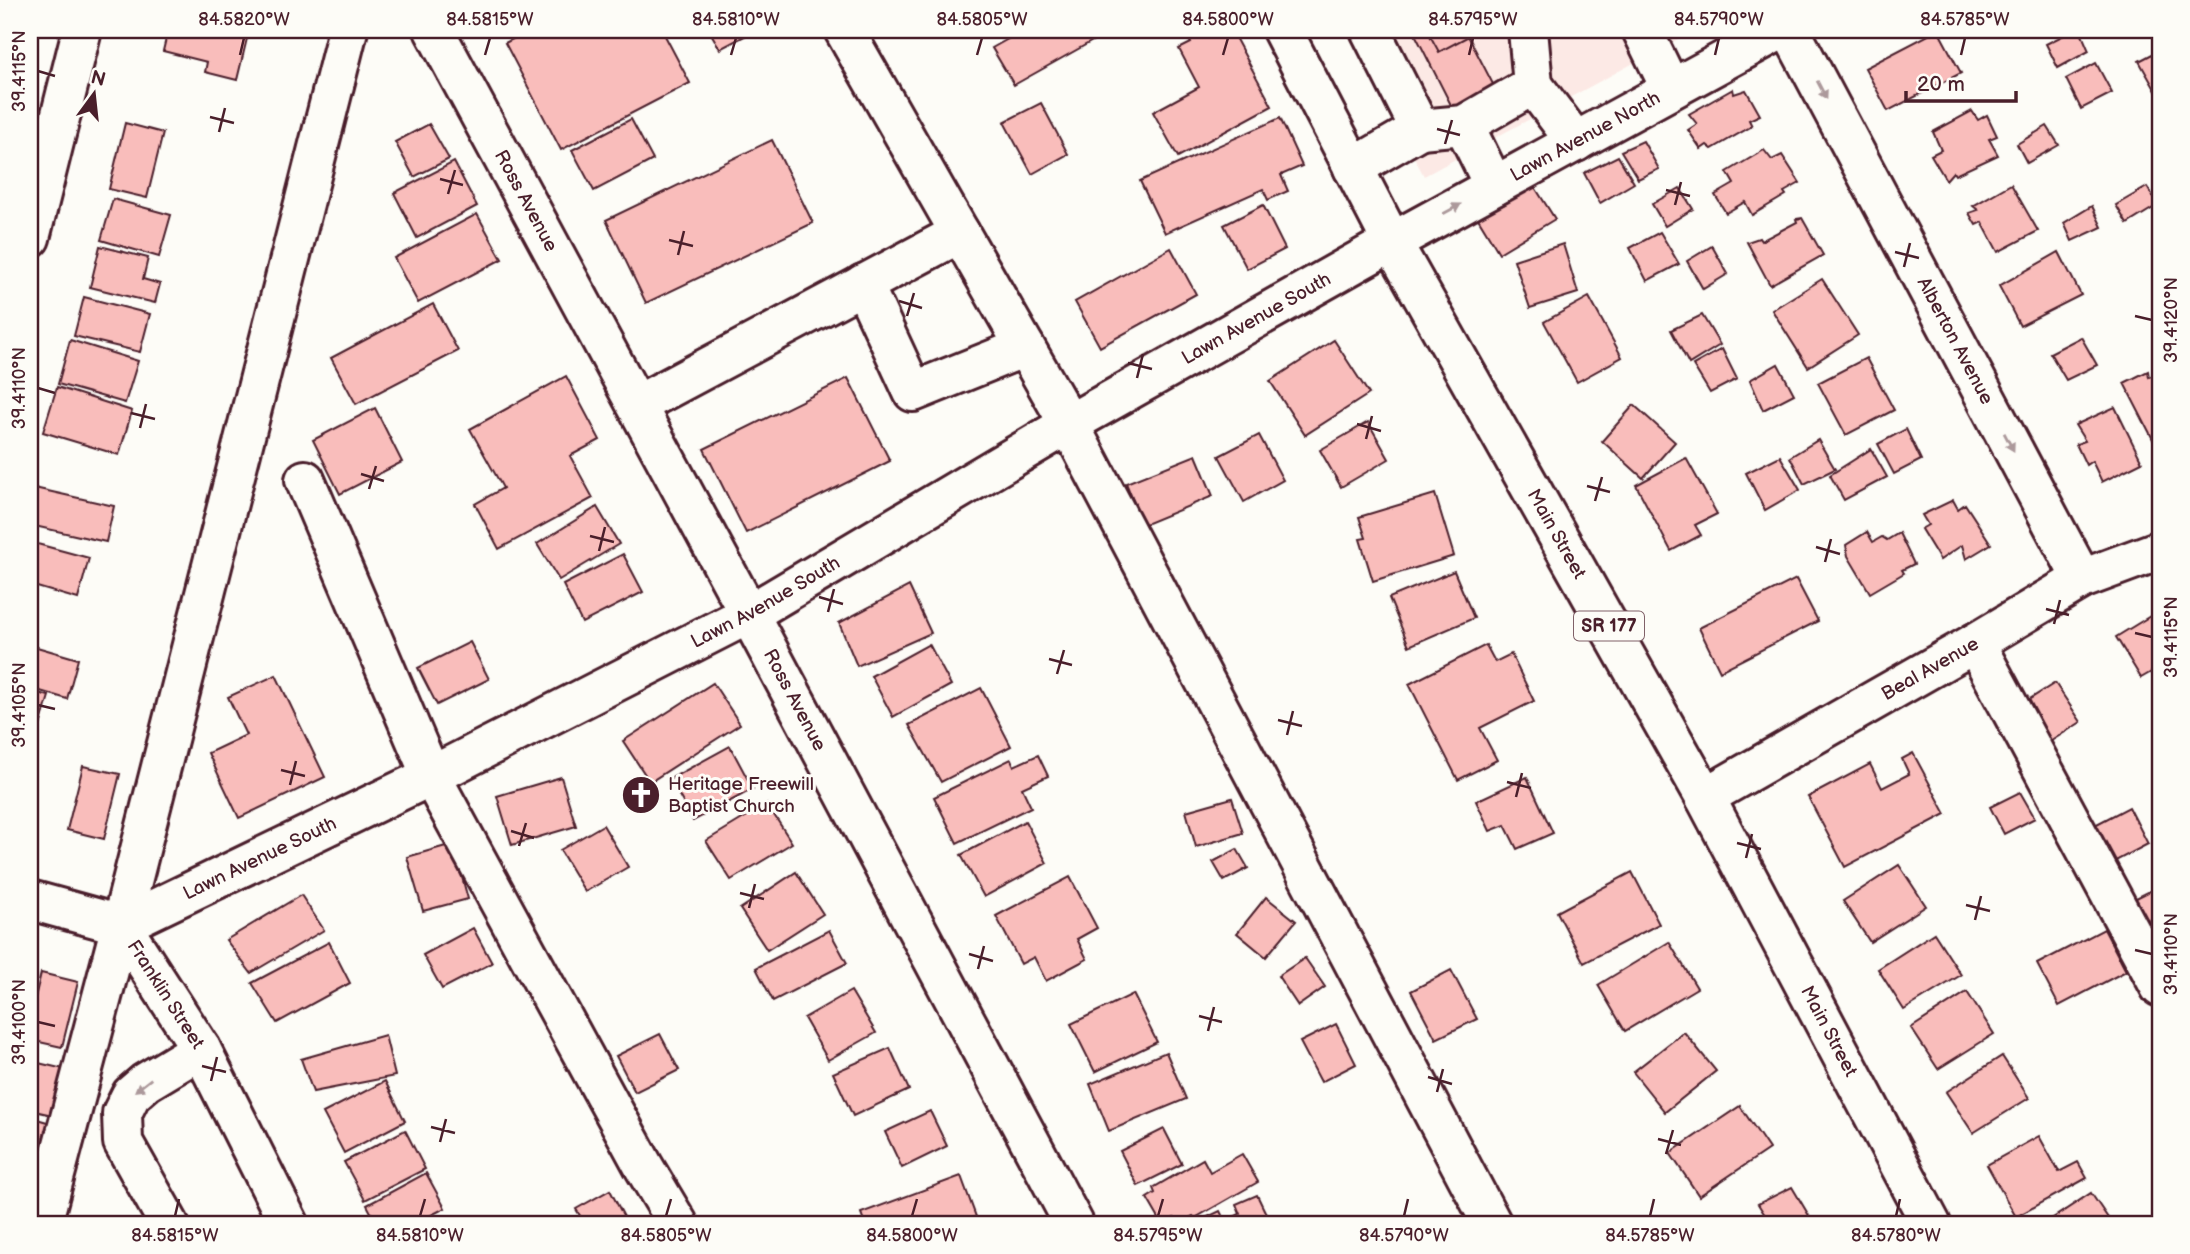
<svg xmlns="http://www.w3.org/2000/svg" width="2190" height="1254" font-family="'Balsamiq Sans',sans-serif">
  <rect width="100%" height="100%" fill="#fdfcf7"/>
  <filter id="ink" filterUnits="userSpaceOnUse"><feTurbulence type="fractalNoise" baseFrequency=".0143" numOctaves="2"/><feDisplacementMap in="SourceGraphic" scale="14" xChannelSelector="R" yChannelSelector="G"/><feConvolveMatrix kernelMatrix="1 2 1 2 8 2 1 2 1" color-interpolation-filters="sRGB"/></filter>
  <g filter="url(#ink)">
    <path fill="#fce9e5" d="M1347 30H1695L1424 176Z"/>
    <g fill="#f9bdbb" stroke="#4a1f2b" stroke-width="2">
      <path d="M168 30H249L237 80 205 72 207 62 163 51Z"/>
      <path d="M530 30H587L588 32 592 30H662L690 83 561 150 505 43Z"/>
      <path d="M709 30H756L720 49Z"/>
      <path d="M1024 30H1112L1014 85 992 48Z"/>
      <path d="M1184 30H1231L1272 106 1178 157 1153 112 1199 87 1179 49 1191 43Z"/>
      <path d="M1413 30H1465L1495 88 1453 109Z"/>
      <path d="M1427 30H1480L1439 52Z"/>
      <path d="M1938 30 1961 73 1888 111 1865 68Z"/>
      <path d="M2074 30H2080L2089 51 2058 68 2046 44Z"/>
      <path d="M2160 50V98L2139 61Z"/>
      <path d="M2096 63 2112 93 2081 109 2066 79Z"/>
      <path d="M1733 89 1734 94 1746 90 1760 115 1749 120 1752 126 1712 149 1707 145 1701 149 1688 130 1697 124 1689 114Z"/>
      <path d="M1041 103 1068 154 1032 174 1004 122Z"/>
      <path d="M1972 111 1978 120 1987 115 1997 136 1989 139 1998 155 1955 175 1953 172 1946 180 1931 155 1941 150 1933 132Z"/>
      <path d="M1280 118 1302 166 1281 175 1288 191 1268 200 1263 189 1165 233 1140 181Z"/>
      <path d="M631 119 653 160 594 191 572 150Z"/>
      <path d="M125 123 163 133 147 198 109 189Z"/>
      <path d="M429 124 449 159 414 177 395 142Z"/>
      <path d="M2047 126 2059 145 2027 163 2017 144Z"/>
      <path d="M772 140 813 223 646 303 606 220Z"/>
      <path d="M1643 141 1659 169 1638 179 1621 151Z"/>
      <path d="M1764 150 1772 160 1782 155 1800 183 1784 192 1786 195 1752 215 1745 202 1726 213 1715 195 1734 184 1727 172Z"/>
      <path d="M1618 156 1634 183 1600 203 1584 173Z"/>
      <path d="M454 162 477 206 417 238 394 193Z"/>
      <path d="M1531 181 1555 219 1499 253 1476 215Z"/>
      <path d="M2011 184 2038 231 1998 252 1982 222 1976 225 1969 213 1978 210 1973 206Z"/>
      <path d="M2147 187 2158 205 2127 224 2116 205Z"/>
      <path d="M1680 188 1693 209 1665 226 1652 204Z"/>
      <path d="M113 199 171 215 159 257 101 240Z"/>
      <path d="M1263 205 1285 249 1247 269 1224 225Z"/>
      <path d="M2092 206 2102 227 2072 241 2064 223Z"/>
      <path d="M477 214 502 259 418 303 394 258Z"/>
      <path d="M1802 218 1823 255 1770 285 1747 242 1759 238 1761 241 1797 222 1796 219Z"/>
      <path d="M1660 232 1679 264 1647 281 1630 248Z"/>
      <path d="M1563 244 1578 293 1530 308 1514 260Z"/>
      <path d="M100 246 148 258 143 279 160 284 155 303 90 287Z"/>
      <path d="M1712 246 1728 274 1703 289 1687 261Z"/>
      <path d="M1171 248 1196 294 1100 347 1075 302Z"/>
      <path d="M2059 252 2081 295 2020 326 1999 286Z"/>
      <path d="M1822 279 1858 335 1808 367 1772 310Z"/>
      <path d="M84 297 150 314 140 352 74 336Z"/>
      <path d="M1589 297 1622 357 1577 382 1544 322Z"/>
      <path d="M433 304 458 351 356 404 331 358Z"/>
      <path d="M1702 315 1720 345 1689 364 1671 330Z"/>
      <path d="M2081 337 2097 365 2066 380 2050 353Z"/>
      <path d="M70 340 138 361 125 403 58 384Z"/>
      <path d="M1334 340 1369 394 1305 435 1270 381Z"/>
      <path d="M1722 349 1737 379 1710 393 1693 365Z"/>
      <path d="M1866 358 1894 410 1846 435 1818 383Z"/>
      <path d="M1778 364 1794 394 1763 410 1750 380Z"/>
      <path d="M2148 371 2149 377 2160 372V445L2157 447 2124 383Z"/>
      <path d="M566 376 600 440 570 456 593 498 499 549 475 504 503 488 470 429Z"/>
      <path d="M848 378 890 461 746 533 704 449Z"/>
      <path d="M57 387 132 411 119 455 43 432Z"/>
      <path d="M1634 405 1675 442 1643 478 1602 441Z"/>
      <path d="M2115 407 2142 462 2102 482 2092 461 2086 465 2076 444 2085 441 2075 425Z"/>
      <path d="M375 408 402 462 340 494 313 440Z"/>
      <path d="M1368 422 1389 459 1341 487 1320 450Z"/>
      <path d="M1906 429 1921 460 1894 474 1878 444Z"/>
      <path d="M1259 435 1283 480 1244 502 1219 456Z"/>
      <path d="M1818 440 1835 469 1804 484 1790 457Z"/>
      <path d="M1871 449 1887 477 1844 500 1830 475Z"/>
      <path d="M1196 455 1213 496 1143 525 1126 483Z"/>
      <path d="M1780 456 1800 490 1765 510 1746 473Z"/>
      <path d="M1686 458 1717 514 1695 525 1701 535 1671 551 1636 485Z"/>
      <path d="M30 487 114 506 106 542 30 525Z"/>
      <path d="M1435 494 1454 556 1373 581 1360 539 1366 538 1359 517Z"/>
      <path d="M1953 500 1958 509 1965 504 1991 544 1966 559 1962 545 1940 560 1921 529 1928 525 1922 515Z"/>
      <path d="M597 507 619 544 559 580 537 544Z"/>
      <path d="M1867 532 1873 542 1882 537 1887 540 1899 533 1914 564 1902 570 1904 573 1870 593 1848 556 1846 545Z"/>
      <path d="M30 542 89 558 78 599 30 585Z"/>
      <path d="M623 554 643 592 582 623 563 585Z"/>
      <path d="M1454 571 1474 618 1409 646 1389 598Z"/>
      <path d="M1796 579 1818 621 1720 671 1699 628Z"/>
      <path d="M909 586 931 633 857 666 839 623Z"/>
      <path d="M2160 610V667L2141 678 2116 637Z"/>
      <path d="M470 642 489 679 437 705 418 668Z"/>
      <path d="M929 644 951 685 893 717 871 676Z"/>
      <path d="M30 645 78 659 67 699 30 688Z"/>
      <path d="M1486 645 1495 662 1511 654 1534 701 1480 728 1497 760 1458 780 1409 684Z"/>
      <path d="M276 675 325 777 239 818 208 753 246 735 228 697Z"/>
      <path d="M713 683 740 724 650 782 623 741Z"/>
      <path d="M2055 683 2081 722 2048 743 2022 704Z"/>
      <path d="M981 688 1011 746 941 782 909 725Z"/>
      <path d="M30 691 49 696 36 739 30 737Z"/>
      <path d="M730 746 753 789 693 821 670 779Z"/>
      <path d="M1913 753 1946 814 1845 867 1808 797 1870 764 1882 788 1909 774 1902 759Z"/>
      <path d="M1038 755 1048 776 1022 788 1031 807 957 843 934 797 1011 759 1014 766Z"/>
      <path d="M83 766 120 774 104 839 67 830Z"/>
      <path d="M561 777 576 826 512 845 497 796Z"/>
      <path d="M1527 777 1553 833 1517 849 1505 825 1490 831 1476 801Z"/>
      <path d="M2020 792 2035 818 2004 834 1990 807Z"/>
      <path d="M1232 798 1243 833 1196 847 1186 811Z"/>
      <path d="M767 804 792 843 731 880 706 841Z"/>
      <path d="M2129 807 2148 844 2110 864 2091 827Z"/>
      <path d="M1025 821 1047 863 984 897 961 855Z"/>
      <path d="M603 825 628 867 585 892 560 850Z"/>
      <path d="M453 844 468 899 423 911 407 857Z"/>
      <path d="M1237 849 1248 868 1224 881 1213 862Z"/>
      <path d="M1899 865 1926 906 1870 942 1843 901Z"/>
      <path d="M796 872 823 914 767 950 740 909Z"/>
      <path d="M1632 872 1659 924 1584 963 1557 912Z"/>
      <path d="M1070 877 1097 928 1077 939 1087 959 1046 981 1034 957 1021 964 996 916Z"/>
      <path d="M2160 886V925L2149 931 2134 899Z"/>
      <path d="M301 895 324 930 251 973 226 940Z"/>
      <path d="M1266 897 1296 921 1266 957 1237 933Z"/>
      <path d="M473 928 492 963 442 989 423 955Z"/>
      <path d="M2104 929 2126 971 2059 1006 2037 964Z"/>
      <path d="M829 930 847 963 773 1001 756 968Z"/>
      <path d="M1934 933 1961 975 1904 1010 1878 969Z"/>
      <path d="M329 942 350 983 277 1023 252 983Z"/>
      <path d="M1669 942 1697 988 1625 1031 1598 985Z"/>
      <path d="M1305 958 1325 987 1298 1006 1278 976Z"/>
      <path d="M1451 970 1477 1019 1436 1039 1411 991Z"/>
      <path d="M41 973 78 982 62 1047 30 1040V1018Z"/>
      <path d="M851 991 876 1033 828 1060 804 1018Z"/>
      <path d="M1967 992 1994 1034 1938 1069 1911 1028Z"/>
      <path d="M1133 994 1157 1042 1095 1072 1071 1024Z"/>
      <path d="M1336 1024 1356 1064 1321 1082 1300 1042Z"/>
      <path d="M1684 1032 1716 1071 1665 1112 1633 1072Z"/>
      <path d="M660 1034 679 1070 635 1092 616 1056Z"/>
      <path d="M385 1035 395 1076 313 1092 301 1059Z"/>
      <path d="M890 1048 909 1090 853 1116 833 1073Z"/>
      <path d="M1166 1052 1186 1099 1109 1131 1090 1084Z"/>
      <path d="M2002 1056 2029 1098 1973 1133 1946 1092Z"/>
      <path d="M30 1061 68 1070 57 1116 30 1110Z"/>
      <path d="M385 1081 405 1121 344 1153 323 1113Z"/>
      <path d="M1740 1106 1769 1149 1699 1196 1670 1153Z"/>
      <path d="M930 1111 947 1146 902 1168 885 1132Z"/>
      <path d="M30 1117 54 1124 46 1156 30 1151Z"/>
      <path d="M1164 1129 1182 1164 1138 1186 1120 1151Z"/>
      <path d="M405 1130 425 1169 365 1200 344 1162Z"/>
      <path d="M2039 1136 2059 1172 2078 1162 2087 1178 2016 1217 1987 1165Z"/>
      <path d="M1242 1154 1258 1182 1195 1218 1193 1216 1178 1224 1174 1218 1162 1224 1147 1198 1155 1193 1153 1188 1203 1159 1210 1172Z"/>
      <path d="M426 1173 445 1208 414 1224H377L367 1205Z"/>
      <path d="M961 1176 976 1217 956 1224H865L861 1213Z"/>
      <path d="M1792 1187 1814 1224H1768L1770 1223 1758 1204Z"/>
      <path d="M610 1190 624 1217 611 1224H585L576 1209Z"/>
      <path d="M2091 1193 2112 1224H2044Z"/>
      <path d="M1257 1195 1271 1224H1193L1220 1211 1225 1221 1240 1214 1236 1204Z"/>
    </g>
    <g fill="none" stroke-linecap="round" stroke-linejoin="round">
      <g stroke="#4a1f2b" stroke-width="44">
        <g id="minor">
          <path id="s1" d="M434 30 749 614 1074 1224"/>
          <path d="M844 30 1069 424 1492 1224"/>
          <path d="M1528 30 1533 85"/>
          <path d="M1642 30 1671 89"/>
          <path id="s2" d="M1790 30 2082 579"/>
          <path d="M1464 125 1494 186"/>
          <path d="M1420 129 1464 125 1533 85 1576 142"/>
          <path d="M1353 168 1420 129 1370 30"/>
          <path d="M30 238 82 30"/>
          <path d="M863 284 913 392 1025 347"/>
          <path d="M637 405 960 233"/>
          <path d="M305 480 431 776 644 1167 678 1224"/>
          <path d="M1975 643 2160 987"/>
          <path id="s3" d="M1705 797 1975 643 2082 579 2160 550"/>
          <path id="s4" d="M30 900 121 925 201 1049 289 1224"/>
          <path id="s5" d="M121 925 431 776 749 614 1069 424 1392 242 1780 30"/>
          <path d="M42 1224 121 925 348 30"/>
          <path d="M169 1224 123 1142 122 1113 131 1095 146 1082 201 1049"/>
        </g>
      </g>
      <g stroke="#4a1f2b" stroke-width="44">
        <g id="major">
          <path id="s6" d="M1282 30 1392 242 1705 797 1931 1224"/>
        </g>
      </g>
      <use href="#minor" stroke="#fdfcf7" stroke-width="38"/>
      <use href="#major" stroke="#fdfcf7" stroke-width="38"/>
    </g>
    <defs><path id="oneway-solid" d="M-6-.8H1V-3.2L6.5 0L1 3.2V.8H-6Z" transform="scale(1.75)"/></defs>
    <g fill="#ac999b">
      <use href="#oneway-solid" transform="translate(1822 90) rotate(62)"/>
      <use href="#oneway-solid" transform="translate(1452 209) rotate(-29)"/>
      <use href="#oneway-solid" transform="translate(2009 442) rotate(62)"/>
      <use href="#oneway-solid" transform="translate(143 1085) rotate(142)"/>
    </g>
  </g>
  <path fill="none" stroke="#4a1f2b" stroke-width="2.5" d="M240 55 244 38M485 55 490 38M731 55 736 38M977 55 982 38M1223 55 1228 38M1469 55 1473 38M1715 55 1719 38M1961 55 1965 38M38 71 55 76M210 117 234 123M1437 129 1460 135M219 132 225 108M1445 144 1452 120M440 179 463 185M1666 190 1690 196M448 194 455 170M1675 205 1681 182M669 240 693 246M1895 252 1919 258M678 255 684 231M1904 267 1910 243M899 301 922 308M907 316 914 293M2135 316 2152 320M1128 363 1152 369M1137 378 1143 354M38 388 55 393M131 413 155 419M1357 424 1381 431M140 428 146 404M1366 439 1372 416M361 474 384 481M1587 486 1610 492M369 489 376 466M1595 501 1602 477M590 536 614 542M1816 547 1840 554M599 551 605 527M1825 562 1831 539M819 597 843 604M2046 609 2069 615M828 612 834 589M2054 624 2060 600M2135 633 2152 637M1049 659 1072 665M1057 674 1064 650M38 705 55 709M1278 720 1302 726M1287 735 1293 711M281 770 305 776M1507 782 1531 788M290 785 296 761M1516 797 1522 773M511 831 534 838M1737 843 1761 849M519 846 526 823M1746 858 1752 834M740 893 764 899M1966 905 1990 911M749 908 755 884M1975 920 1981 896M2135 950 2152 954M969 954 993 961M978 969 984 946M1199 1016 1222 1022M38 1022 55 1026M1208 1031 1214 1007M202 1066 226 1072M1428 1077 1452 1084M211 1081 217 1057M1437 1092 1443 1069M431 1127 455 1133M1658 1139 1681 1145M440 1142 446 1119M1666 1154 1673 1130M175 1216 179 1199M420 1216 425 1199M666 1216 671 1199M912 1216 917 1199M1158 1216 1163 1199M1404 1216 1408 1199M1650 1216 1654 1199M1896 1216 1900 1199"/>
  <defs>
    <g id="church-disc" transform="scale(2.0125)"><circle r="9.5" fill="#4a1f2b" stroke="#fdfcf7"/><path d="M-1.2-6h2.4v3.5h3.3v2.4h-3.3V6h-2.4V-.1h-3.3v-2.4h3.3Z" fill="#fff"/></g>
  </defs>
  <g fill-rule="evenodd">
    <use href="#church-disc" x="641" y="795"/>
  </g>
  <g text-anchor="middle" dominant-baseline="central" stroke-width="6" stroke-linejoin="round" paint-order="stroke">
    <rect fill="#fdfcf7" stroke="#806168" stroke-width="2" x="1574" y="611.5" width="70" height="29" rx="5"/>
    <g font-size="18" font-weight="bold" fill="#4a1f2b">
      <text x="1609" y="626">SR 177</text>
    </g>
    <g font-size="19" fill="#4a1f2b" stroke="#fdfcf7">
      <text stroke="none"><textPath href="#s5" startOffset="1664">Lawn Avenue North</textPath></text>
      <text stroke="none"><textPath href="#s1" startOffset="194">Ross Avenue</textPath></text>
      <text stroke="none"><textPath href="#s5" startOffset="1288">Lawn Avenue South</textPath></text>
      <text stroke="none"><textPath href="#s2" startOffset="352">Alberton Avenue</textPath></text>
      <text stroke="none"><textPath href="#s6" startOffset="574">Main Street</textPath></text>
      <text stroke="none"><textPath href="#s5" startOffset="721">Lawn Avenue South</textPath></text>
      <text stroke="none"><textPath href="#s3" startOffset="259">Beal Avenue</textPath></text>
      <text stroke="none"><textPath href="#s1" startOffset="761">Ross Avenue</textPath></text>
      <text stroke="none"><textPath href="#s5" startOffset="154">Lawn Avenue South</textPath></text>
      <text stroke="none"><textPath href="#s4" startOffset="177">Franklin Street</textPath></text>
      <text stroke="none"><textPath href="#s6" startOffset="1141">Main Street</textPath></text>
    </g>
    <g font-size="19" fill="#4a1f2b" stroke="#fdfcf7" text-anchor="start">
      <text x="668" y="784">Heritage Freewill<tspan x="668" dy="22">Baptist Church</tspan></text>
    </g>
  </g>
  <rect width="2190" height="1254" fill="none" stroke="#fdfcf7" stroke-width="77"/>
  <g transform="translate(94 94) rotate(15)" stroke="#fdfcf7" stroke-width="5" paint-order="stroke">
  <path d="M0-5L12 26L0 18L-12 26Z" fill="#4a1f2b"/>
  <text y="-10" font-size="19" font-weight="bold" text-anchor="middle" fill="#4a1f2b">N</text>
  </g>
  <path d="M1906 91v10h110v-10" fill="none" stroke="#4a1f2b" stroke-width="3.5"/>
  <text x="1917" y="91" font-size="21" fill="#4a1f2b" stroke="#fdfcf7" stroke-width="5" paint-order="stroke">20 m</text>
  <rect x="38" y="38" width="2114" height="1178" fill="none" stroke="#4a1f2b" stroke-width="2.5"/>
  <g font-size="18" text-anchor="middle" fill="#4a1f2b">
    <text x="244" y="25">84.5820°W</text>
    <text x="490" y="25">84.5815°W</text>
    <text x="736" y="25">84.5810°W</text>
    <text x="982" y="25">84.5805°W</text>
    <text x="1228" y="25">84.5800°W</text>
    <text x="1473" y="25">84.5795°W</text>
    <text x="1719" y="25">84.5790°W</text>
    <text x="1965" y="25">84.5785°W</text>
    <text transform="translate(19 71) rotate(-90)" y="6">39.4115°N</text>
    <text transform="translate(2171 320) rotate(-90)" y="6">39.4120°N</text>
    <text transform="translate(19 388) rotate(-90)" y="6">39.4110°N</text>
    <text transform="translate(2171 637) rotate(-90)" y="6">39.4115°N</text>
    <text transform="translate(19 705) rotate(-90)" y="6">39.4105°N</text>
    <text transform="translate(2171 954) rotate(-90)" y="6">39.4110°N</text>
    <text transform="translate(19 1022) rotate(-90)" y="6">39.4100°N</text>
    <text x="175" y="1241">84.5815°W</text>
    <text x="420" y="1241">84.5810°W</text>
    <text x="666" y="1241">84.5805°W</text>
    <text x="912" y="1241">84.5800°W</text>
    <text x="1158" y="1241">84.5795°W</text>
    <text x="1404" y="1241">84.5790°W</text>
    <text x="1650" y="1241">84.5785°W</text>
    <text x="1896" y="1241">84.5780°W</text>
  </g>
</svg>
